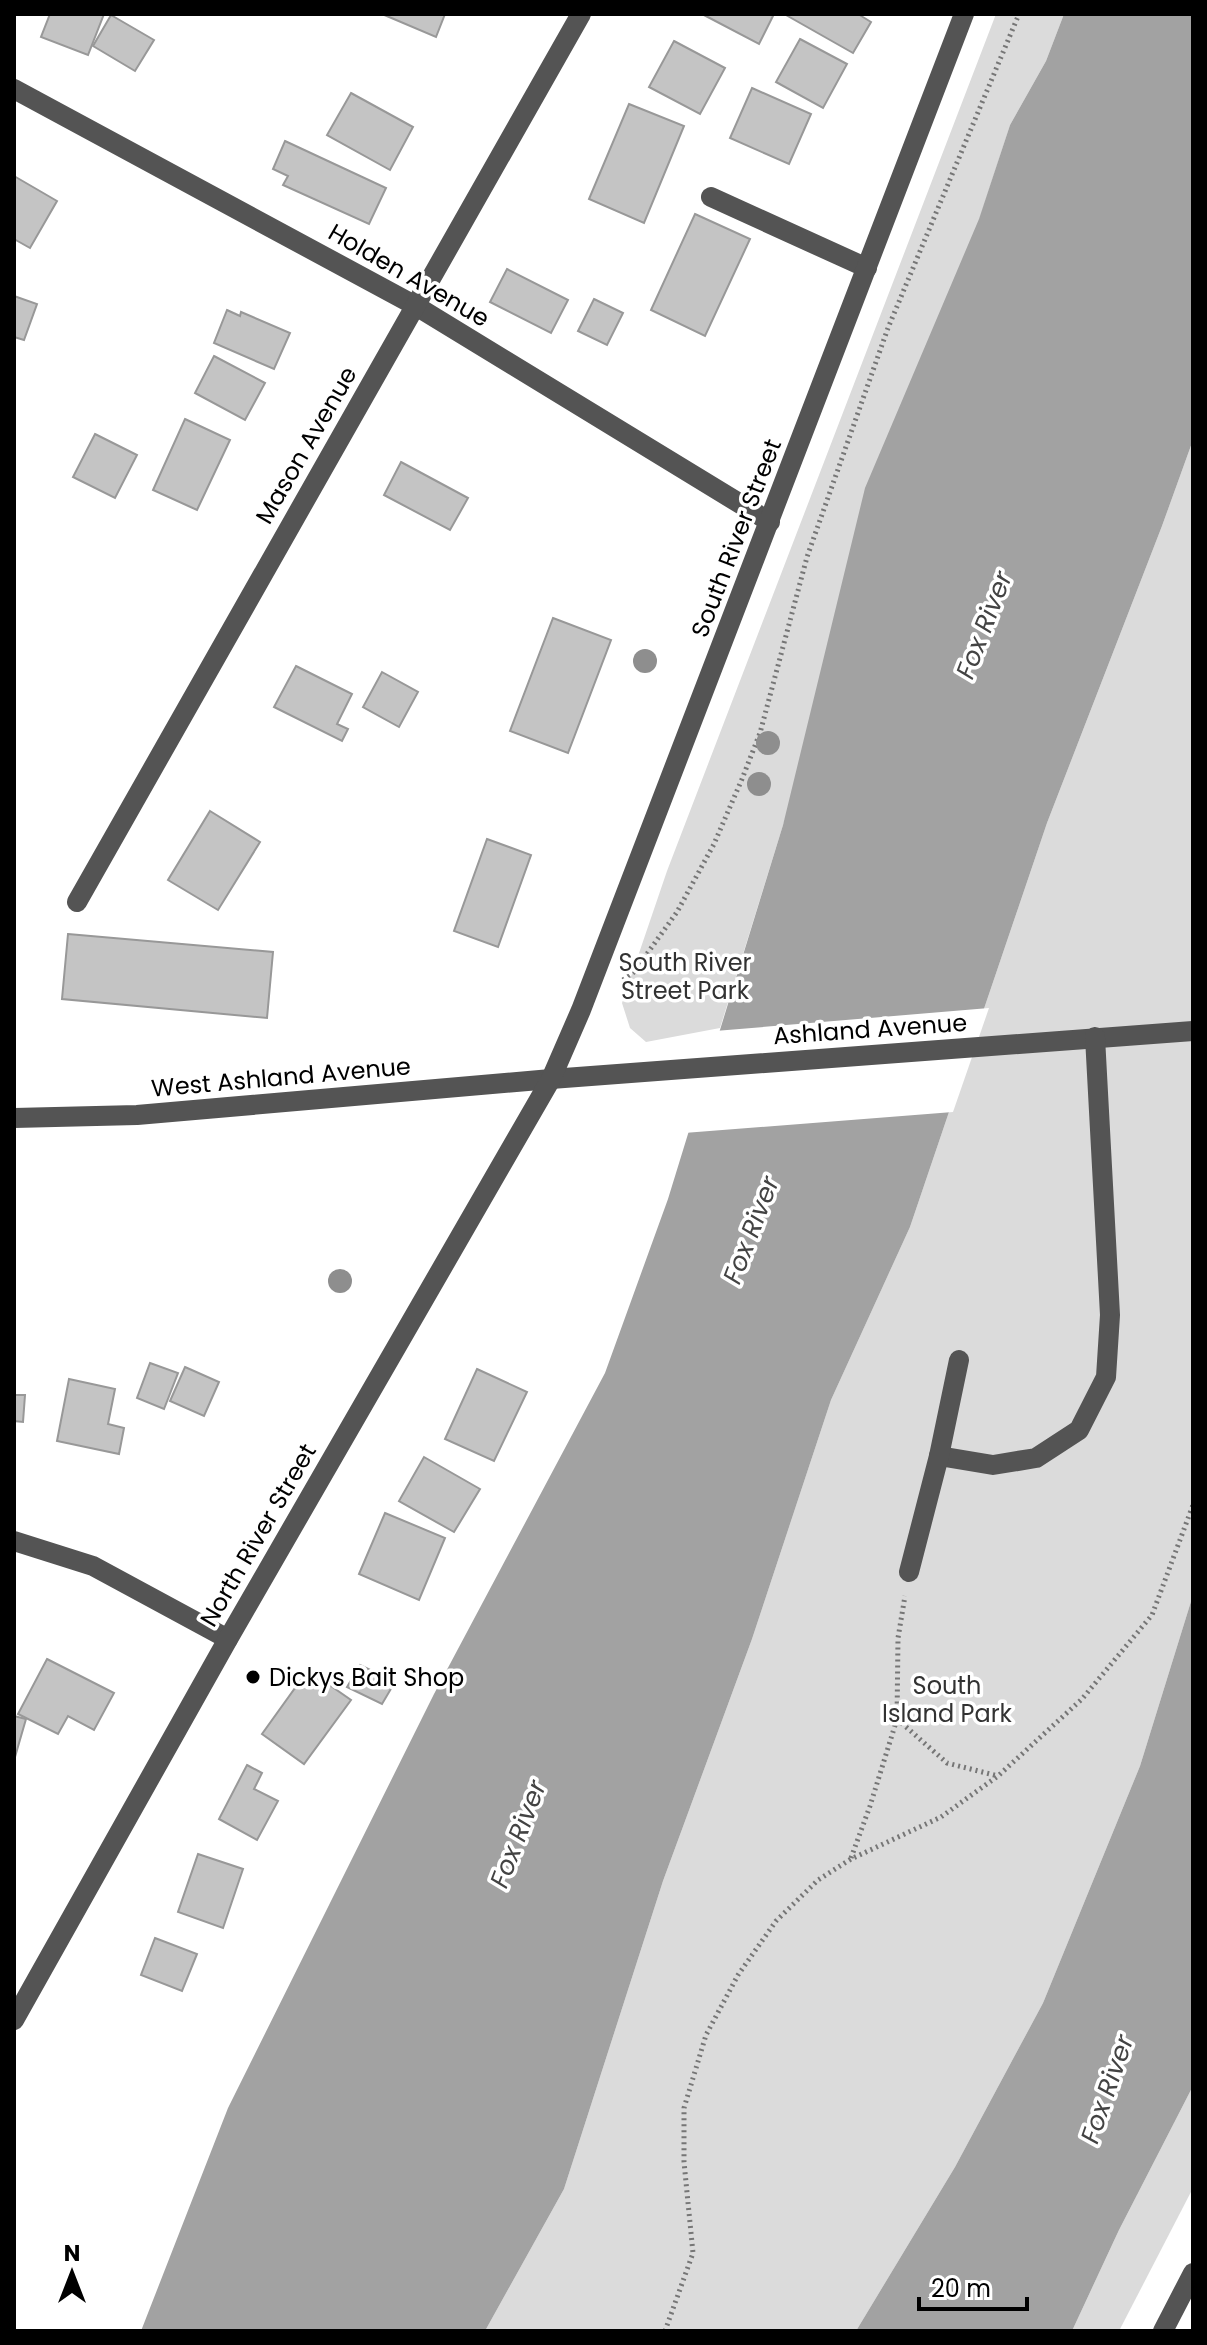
<svg xmlns="http://www.w3.org/2000/svg" width="1207" height="2345" font-family="Poppins,sans-serif">
  <rect width="100%" height="100%" fill="#fff"/>
  <g fill="#dbdbdb">
    <path d="M996 14H1064L1046 61 1010 125 783 825 720 1028 646 1042 630 1028 622 1003 667 871Z"/>
    <path d="M1193 440V1595L1140 1766 1043 2003 955 2167 856 2331H485L564 2189 663 1881 752 1639 831 1400 910 1227 1047 823 1162 526Z"/>
    <path d="M1193 2086V2188L1119 2331H1072L1119 2230Z"/>
  </g>
  <g fill="#a2a2a2">
    <path d="M1064 14H1193V440L1162 526 1047 823 910 1227 831 1400 752 1639 663 1881 564 2189 485 2331H141L228 2108 434 1694 605 1373 668 1199 783 825 865 488 979 219 1010 125 1046 61Z"/>
    <path d="M1193 1595V2086L1119 2230 1072 2331H856L955 2167 1043 2003 1140 1766Z"/>
  </g>
  <path fill="#fff" d="M989 1008 953 1112 684 1133 715 1031Z"/>
  <g fill="#c4c4c4" stroke="#989898" stroke-width="2">
    <path d="M50 14H104L88 55 41 37Z"/>
    <path d="M382 14H445L436 37Z"/>
    <path d="M702 14H774L759 44Z"/>
    <path d="M858 14 871 22 853 53 786 15Z"/>
    <path d="M111 15 154 40 135 71 93 46Z"/>
    <path d="M800 39 847 64 823 108 776 82Z"/>
    <path d="M674 41 725 68 700 114 649 87Z"/>
    <path d="M752 88 811 114 789 164 730 138Z"/>
    <path d="M351 93 413 127 390 170 327 135Z"/>
    <path d="M629 104 684 126 644 223 589 199Z"/>
    <path d="M285 141 386 188 369 224 283 185 288 176 273 169Z"/>
    <path d="M14 176 57 201 30 248 14 239Z"/>
    <path d="M695 214 750 239 705 336 651 310Z"/>
    <path d="M507 269 568 300 551 333 490 302Z"/>
    <path d="M14 296 37 304 24 340 14 337Z"/>
    <path d="M594 299 623 313 607 345 578 331Z"/>
    <path d="M227 310 240 316 241 312 290 333 274 369 214 343Z"/>
    <path d="M214 356 265 383 245 420 195 393Z"/>
    <path d="M185 419 230 440 197 510 153 490Z"/>
    <path d="M95 434 137 455 115 498 73 477Z"/>
    <path d="M401 462 468 498 450 530 384 495Z"/>
    <path d="M553 618 611 640 568 753 510 731Z"/>
    <path d="M296 666 352 694 337 724 348 729 342 741 274 707Z"/>
    <path d="M382 672 418 692 399 727 363 707Z"/>
    <path d="M210 811 260 842 218 910 168 880Z"/>
    <path d="M487 839 531 855 498 947 454 931Z"/>
    <path d="M68 934 273 952 267 1018 62 999Z"/>
    <path d="M150 1363 178 1373 164 1409 137 1398Z"/>
    <path d="M185 1367 219 1382 204 1416 170 1401Z"/>
    <path d="M477 1369 527 1392 494 1461 445 1439Z"/>
    <path d="M69 1379 115 1389 108 1424 124 1428 119 1454 57 1441Z"/>
    <path d="M14 1395H25L23 1422 14 1421Z"/>
    <path d="M424 1457 480 1489 454 1532 399 1501Z"/>
    <path d="M385 1513 445 1538 419 1600 359 1574Z"/>
    <path d="M47 1659 114 1693 94 1730 68 1716 58 1734 18 1714Z"/>
    <path d="M360 1665 395 1682 382 1704 347 1687Z"/>
    <path d="M308 1670 351 1700 304 1764 262 1734Z"/>
    <path d="M14 1716 26 1719 15 1757H14Z"/>
    <path d="M247 1765 262 1773 254 1789 278 1801 257 1840 219 1819Z"/>
    <path d="M198 1854 243 1869 223 1928 178 1912Z"/>
    <path d="M155 1938 197 1954 182 1991 141 1975Z"/>
  </g>
  <g fill="none" stroke-linecap="round" stroke-linejoin="round">
    <g stroke="#767676" stroke-width="5" stroke-dasharray="2 4" stroke-linecap="butt">
      <path d="M623 980 634 972 677 912 714 844 742 779 760 733 807 557 888 328 1019 14"/>
      <path d="M897 1719 947 1763 998 1776"/>
      <path d="M851 1858 870 1806 897 1719 898 1638 905 1596"/>
      <path d="M665 2331 693 2253 684 2162V2108L706 2035 738 1975 776 1921 818 1880 851 1859 941 1817 998 1776 1082 1699 1152 1615 1193 1505"/>
    </g>
    <g stroke="#545454" stroke-width="20">
      <path d="M14 89 416 306 770 522"/>
      <path d="M711 197 867 268"/>
      <path d="M77 902 581 14"/>
      <path d="M14 1118 137 1115 551 1079 1193 1031"/>
      <path d="M939 1456 993 1465 1036 1458 1079 1430 1106 1377 1110 1315 1095 1037"/>
      <path d="M14 1541 93 1566 228 1639"/>
      <path d="M909 1572 939 1456 959 1360"/>
      <path d="M14 2020 228 1639 551 1079 581 1010 964 14"/>
      <path d="M1163 2331 1193 2273"/>
    </g>
  </g>
  <g fill="#8e8e8e">
    <circle cx="645" cy="661" r="12"/>
    <circle cx="768" cy="743" r="12"/>
    <circle cx="759" cy="784" r="12"/>
    <circle cx="340" cy="1281" r="12"/>
  </g>
  <circle fill="#000" stroke="#fff" stroke-width="3" cx="253" cy="1677" r="8"/>
  <g text-anchor="middle" dominant-baseline="central" stroke-width="7" stroke-linejoin="round" paint-order="stroke">
    <g font-size="24" fill="#000" stroke="#fff">
      <text transform="translate(409 275) rotate(30)">Holden Avenue</text>
      <text transform="translate(306 445) rotate(-60)">Mason Avenue</text>
      <text transform="translate(736 538) rotate(-69)">South River Street</text>
      <text transform="translate(870 1029) rotate(-4)">Ashland Avenue</text>
      <text transform="translate(281 1077) rotate(-5)">West Ashland Avenue</text>
      <text transform="translate(258 1535) rotate(-60)">North River Street</text>
    </g>
    <g font-size="24" fill="#323232" stroke="#fff">
      <text x="685" y="962">South River<tspan x="685" dy="28">Street Park</tspan></text>
      <text x="947" y="1685">South<tspan x="947" dy="28">Island Park</tspan></text>
    </g>
    <g font-size="24" fill="#000" stroke="#fff" text-anchor="start">
      <text x="269" y="1677">Dickys Bait Shop</text>
    </g>
    <g font-size="26" font-style="italic" fill="#434343" stroke="#fff">
      <text transform="translate(984 625) rotate(-69)">Fox River</text>
      <text transform="translate(751 1230) rotate(-69)">Fox River</text>
      <text transform="translate(518 1834) rotate(-69)">Fox River</text>
      <text transform="translate(1107 2089) rotate(-71)">Fox River</text>
    </g>
  </g>
  <rect width="1207" height="2345" fill="none" stroke="#000000" stroke-width="32"/>
  <g transform="translate(72 2273)" stroke="#ffffff" stroke-width="6" paint-order="stroke">
  <path d="M0-6L14 30L0 20L-14 30Z" fill="#000000"/>
  <text y="-12" font-size="22" font-weight="bold" text-anchor="middle" fill="#000000">N</text>
  </g>
  <path d="M919 2297v12h108v-12" fill="none" stroke="#000000" stroke-width="4"/>
  <text x="931" y="2297" font-size="24" fill="#000000" stroke="#ffffff" stroke-width="6" paint-order="stroke">20 m</text>
</svg>
